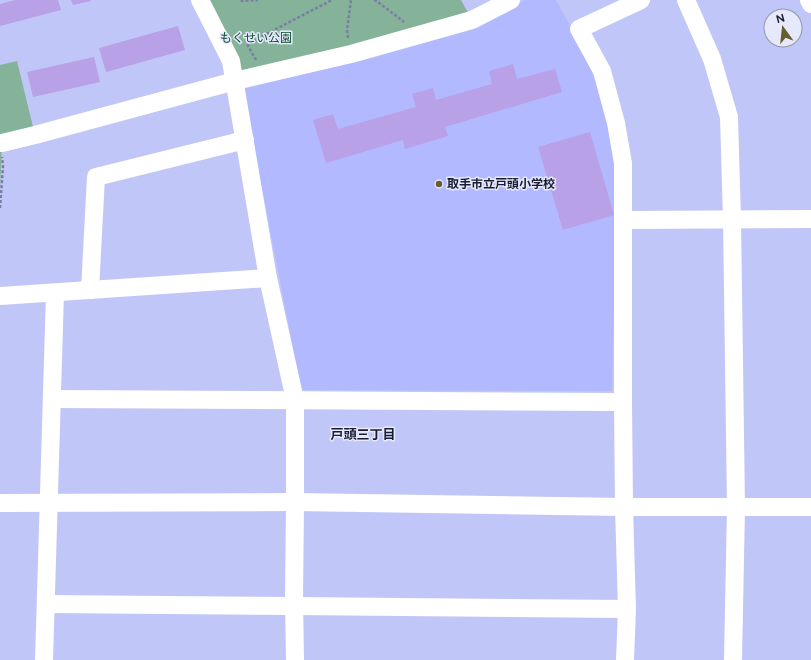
<svg xmlns="http://www.w3.org/2000/svg" width="811" height="660" font-family="Figtree,'Noto Sans JP',sans-serif">
  <rect width="100%" height="100%" fill="#c0c6f7"/>
  <path fill="#b2b9fe" d="M525 0H556L583 49 596 83 611 128 616 170V228L612 391 301 390 264 198 240 90 358 60 479 27Z"/>
  <g fill="#85b399">
    <path d="M196 0H461L472 20 235 81Z"/>
    <path d="M17 61 35 135 2 143 0 190V65Z"/>
  </g>
  <g fill="#b8a1e6">
    <path d="M15 0H58L61 10 0 26V4Z"/>
    <path d="M71 0H91V1L73 5Z"/>
    <path d="M178 26 185 50 106 72 99 48Z"/>
    <path d="M94 57 100 82 33 97 27 72Z"/>
    <path d="M513 64 517 79 555 69 562 92 445 127 448 136 405 149 403 140 326 163 313 120 333 114 338 129 416 107 412 94 433 88 436 100 492 84 489 71Z"/>
    <path d="M590 132 614 215 563 230 538 147Z"/>
  </g>
  <g fill="none" stroke-linecap="round" stroke-linejoin="round">
    <g stroke="#7a7ea4" stroke-width="2.5" stroke-dasharray="3 2" stroke-linecap="butt">
      <path d="M241 0 242 1 258 0"/>
      <path d="M374 0 378 2 404 22"/>
      <path d="M348 38 347 30 351 0"/>
      <path d="M256 60 247 44 332 0"/>
      <path d="M0 208 3 166 2 157"/>
    </g>
    <g stroke="#fff" stroke-width="18">
      <path d="M200 0 231 61 268 278 295 400V502L294 600 295 660"/>
      <path d="M686 0 712 59 729 117 732 219 736 507 733 660"/>
      <path d="M809 0 811 4"/>
      <path d="M2 143 35 135 235 81 351 54 472 20 511 0"/>
      <path d="M623 220 811 219"/>
      <path d="M90 290 96 177 245 140"/>
      <path d="M0 296 268 278"/>
      <path d="M52 399 623 402"/>
      <path d="M0 503 295 502 624 507H811"/>
      <path d="M46 604 295 606 627 609"/>
      <path d="M44 660 55 293"/>
      <path d="M625 660 627 609 624 507 623 402V163L616 123 602 71 579 29 641 0"/>
    </g>
  </g>
  <circle fill="#675e2b" stroke="#e6e9fc" stroke-width="1.5" cx="439" cy="184" r="4"/>
  <g text-anchor="middle" dominant-baseline="central" stroke-width="3" stroke-linejoin="round" paint-order="stroke">
    <g font-size="12" fill="#0b4b30" stroke="#e6e9fc">
      <text x="256" y="38">もくせい公園</text>
    </g>
    <g font-size="12" font-weight="bold" fill="#191b32" stroke="#e6e9fc" text-anchor="start">
      <text x="447" y="184">取手市立戸頭小学校</text>
    </g>
    <g font-size="13" font-weight="bold" fill="#191b32" stroke="#e6e9fc">
      <text x="363" y="434">戸頭三丁目</text>
    </g>
  </g>
  <g transform="translate(783 28) rotate(345)"><circle r="19" fill="#e6e9fc" stroke="#9497ab"/>
  <path d="M0-3L7 15L0 10L-7 15Z" fill="#675e2b"/>
  <text y="-6" font-size="11" font-weight="bold" text-anchor="middle" fill="#191b32">N</text>
  </g>
</svg>
